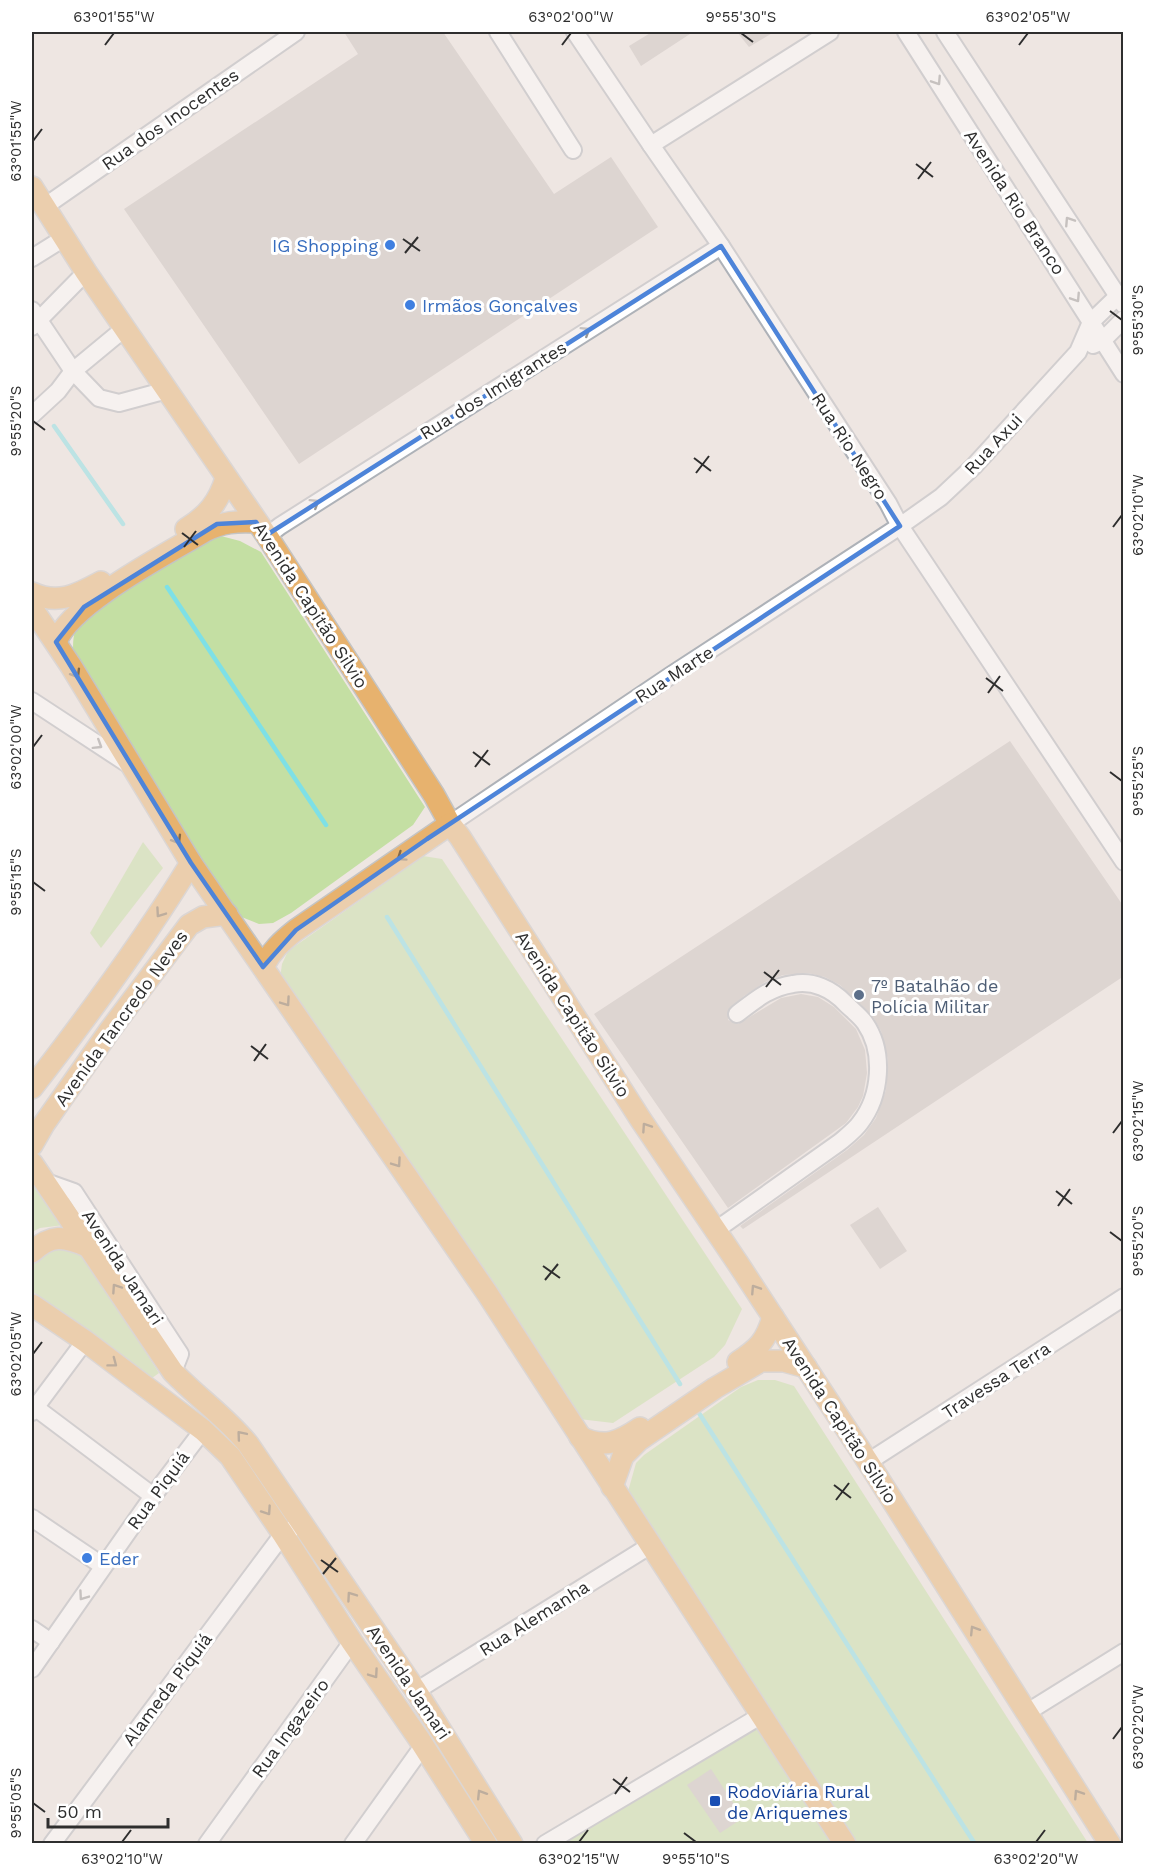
<svg xmlns="http://www.w3.org/2000/svg" width="1155" height="1875" font-family="'Work Sans',sans-serif">
  <rect width="100%" height="100%" fill="#eee6e2"/>
  <g fill="#c4dfa3">
    <path d="M221 536 240 541 261 552 425 807 413 825 291 913 273 923 259 924 239 916 73 662C74 639 70 633 86 615L200 541Z"/>
    <path d="M143 842 163 868 101 948 90 933Z"/>
    <path d="M423 856 442 859 742 1309 725 1345 714 1357 613 1423 579 1419 280 978 282 964 288 951Z"/>
    <path d="M32 1185 64 1225 40 1228 32 1232Z"/>
    <path d="M53 1244 80 1250 159 1373 148 1381 32 1291V1262L37 1251Z"/>
    <path d="M758 1380H775L794 1386 1088 1843H854L627 1495 636 1463 644 1455 741 1387Z"/>
    <path d="M754 1724 833 1843 561 1844Z"/>
  </g>
  <g fill="none" stroke-linecap="round" stroke-linejoin="round">
    <g stroke="#7ee0e6" stroke-width="4.5">
      <path d="M54 426 123 524"/>
      <path d="M167 587 326 825"/>
      <path d="M387 917 680 1384"/>
      <path d="M697 1410 975 1844"/>
    </g>
  </g>
  <g fill="#c7c1bd">
    <path d="M344 32H443L554 194 611 157 658 227 299 464 124 209 358 54Z"/>
    <path d="M652 32H693L641 66 629 46Z"/>
    <path d="M737 32H774L749 47Z"/>
    <path d="M1010 741 1124 907V976L743 1229 740 1226 847 1150 864 1135 876 1118 886 1090 888 1060 881 1031 873 1017 840 985 825 977 808 973 783 975 765 982 744 996 728 1010V1020L738 1024 781 998 801 994 818 997 834 1007 856 1029 865 1050 867 1073 863 1096 858 1107 846 1123 728 1208 594 1014Z"/>
    <path d="M878 1207 907 1251 880 1269 850 1225Z"/>
    <path d="M711 1769 743 1818 720 1833 687 1785Z"/>
  </g>
  <g fill="none" stroke-linecap="round" stroke-linejoin="round">
    <g stroke="#aeb2b8" stroke-width="20">
      <g id="minor">
        <path d="M498 32 573 150"/>
        <path d="M575 32 651 145 721 246 888 503 900 526 1124 862"/>
        <path d="M906 32 1124 374"/>
        <path d="M945 32 1123 304"/>
        <path d="M651 145 830 32"/>
        <path d="M44 207 296 32"/>
        <path d="M32 258 64 238"/>
        <path d="M32 310 73 371 99 398 119 403 167 390"/>
        <path d="M32 327 86 272"/>
        <path d="M1093 345 1102 341 1124 319"/>
        <path d="M32 415 58 391 73 371 125 328"/>
        <path d="M267 536 280 526 721 246"/>
        <path d="M32 701 131 766"/>
        <path d="M450 824 670 676 900 526 941 497 974 466 1078 352 1091 322 1118 296 1124 294"/>
        <path d="M43 1181 74 1192 180 1354 173 1372"/>
        <path d="M716 1230 840 1142C847 1136 855 1130 860 1123 881 1096 885 1052 865 1023 860 1016 852 1010 846 1004 832 989 813 980 793 984 770 987 754 1001 737 1014"/>
        <path d="M32 1405 153 1496"/>
        <path d="M32 1412 85 1341"/>
        <path d="M868 1462 1124 1297"/>
        <path d="M32 1518 103 1566"/>
        <path d="M32 1629 51 1642"/>
        <path d="M32 1669 153 1496 203 1430"/>
        <path d="M416 1691 651 1545"/>
        <path d="M1026 1713 1124 1652"/>
        <path d="M52 1844 283 1534 292 1529"/>
        <path d="M207 1844 352 1642"/>
        <path d="M353 1844 423 1746"/>
        <path d="M545 1844 762 1715"/>
      </g>
    </g>
    <g stroke="#c4c4c4" stroke-width="24">
      <g id="major">
        <path d="M32 187 86 272 267 536 434 795 450 824 460 837 641 1120 739 1265 868 1462 1110 1844"/>
        <path d="M186 529C207 516 219 502 226 478"/>
        <path d="M32 593C58 605 77 595 101 582"/>
        <path d="M32 608 71 666 191 863 487 1293 845 1844"/>
        <path d="M56 642C71 603 167 554 205 531 222 522 237 521 256 522"/>
        <path d="M263 967C271 951 282 941 296 930L450 824"/>
        <path d="M32 1088C88 1016 143 942 191 863"/>
        <path d="M32 1145 44 1124 110 1030 189 925 203 917 227 914"/>
        <path d="M32 1163 173 1372C198 1398 225 1416 248 1444L416 1691 512 1844"/>
        <path d="M32 1252C51 1234 64 1236 87 1246"/>
        <path d="M32 1305 85 1341 203 1430 230 1456 283 1534 352 1642 419 1739 486 1844"/>
        <path d="M738 1362C759 1348 766 1341 773 1317"/>
        <path d="M580 1437C605 1449 619 1442 640 1428"/>
        <path d="M612 1487 623 1456 639 1440 715 1388 761 1361H784L806 1367"/>
      </g>
    </g>
    <use href="#minor" stroke="#fff" stroke-width="16"/>
    <use href="#major" stroke="#e7b26e" stroke-width="21"/>
  </g>
  <defs><path id="oneway-chevron" d="M-2-3.5L2.5 0L-2 3.5" fill="none" stroke-width="1.6" stroke-linecap="round" stroke-linejoin="round" transform="scale(1.5)"/></defs>
  <g stroke="#969696">
    <use href="#oneway-chevron" transform="translate(937 81) rotate(57)"/>
    <use href="#oneway-chevron" transform="translate(1069 221) rotate(-123)"/>
    <use href="#oneway-chevron" transform="translate(1076 298) rotate(57)"/>
    <use href="#oneway-chevron" transform="translate(586 331) rotate(-32)"/>
    <use href="#oneway-chevron" transform="translate(315 503) rotate(-32)"/>
    <use href="#oneway-chevron" transform="translate(98 745) rotate(32)"/>
    <use href="#oneway-chevron" transform="translate(83 1596) rotate(125)"/>
  </g>
  <g stroke="#81694b">
    <use href="#oneway-chevron" transform="translate(76 674) rotate(59)"/>
    <use href="#oneway-chevron" transform="translate(177 840) rotate(59)"/>
    <use href="#oneway-chevron" transform="translate(401 857) rotate(145)"/>
    <use href="#oneway-chevron" transform="translate(160 913) rotate(125)"/>
    <use href="#oneway-chevron" transform="translate(286 1002) rotate(55)"/>
    <use href="#oneway-chevron" transform="translate(646 1127) rotate(-124)"/>
    <use href="#oneway-chevron" transform="translate(397 1163) rotate(55)"/>
    <use href="#oneway-chevron" transform="translate(116 1288) rotate(-124)"/>
    <use href="#oneway-chevron" transform="translate(755 1289) rotate(-123)"/>
    <use href="#oneway-chevron" transform="translate(113 1363) rotate(37)"/>
    <use href="#oneway-chevron" transform="translate(241 1435) rotate(-130)"/>
    <use href="#oneway-chevron" transform="translate(267 1511) rotate(56)"/>
    <use href="#oneway-chevron" transform="translate(351 1596) rotate(-125)"/>
    <use href="#oneway-chevron" transform="translate(974 1630) rotate(-122)"/>
    <use href="#oneway-chevron" transform="translate(374 1674) rotate(55)"/>
    <use href="#oneway-chevron" transform="translate(481 1794) rotate(-122)"/>
    <use href="#oneway-chevron" transform="translate(1078 1794) rotate(-123)"/>
  </g>
  <path d="M0 0H1155V1875H0ZM721 246 900 526 427 839 296 930 263 967 191 863 56 642 84 607 217 524 256 522 265 536Z" fill="#eee6e2" fill-opacity=".55" fill-rule="evenodd"/>
  <path fill="none" stroke="#4d84d9" stroke-width="4.5" stroke-linejoin="round" d="M721 246 900 526 427 839 296 930 263 967 191 863 56 642 84 607 217 524 256 522 265 536Z"/>
  <path fill="none" stroke="#2e2e2e" stroke-width="2" d="M741 33 753 42M105 45 114 33M562 45 571 33M1019 45 1028 33M33 141 42 129M916 164 933 177M918 179 931 162M403 239 420 251M405 253 418 237M1110 311 1122 320M33 421 45 430M694 458 711 471M696 473 709 456M1113 527 1122 515M182 533 198 545M184 547 196 531M986 678 1003 691M988 693 1000 676M33 747 42 735M473 752 490 765M475 767 488 750M1110 772 1122 781M33 882 45 891M764 972 781 985M766 987 779 970M251 1046 268 1059M254 1061 266 1044M1113 1133 1122 1121M1056 1191 1072 1204M1058 1206 1070 1189M1110 1232 1122 1241M543 1266 560 1278M545 1280 558 1264M33 1354 42 1342M834 1485 851 1498M836 1500 849 1483M321 1560 338 1572M323 1574 336 1558M1113 1739 1122 1727M613 1779 630 1792M615 1794 627 1777M33 1803 45 1812M684 1833 696 1842M122 1842 131 1830M579 1842 588 1830M1036 1842 1045 1830"/>
  <g fill="#3f7fe0" stroke="#fff" stroke-width="2">
    <circle cx="390" cy="245" r="6"/>
    <circle cx="410" cy="305" r="6"/>
    <circle cx="87" cy="1558" r="6"/>
  </g>
  <circle fill="#5c6f8a" stroke="#fff" stroke-width="2" cx="859" cy="995" r="6"/>
  <rect fill="#1a4fb4" stroke="#fff" stroke-width="2" x="709" y="1795" width="12" height="12" rx="3"/>
  <g text-anchor="middle" dominant-baseline="central" stroke-width="6" stroke-linejoin="round" paint-order="stroke">
    <g font-size="18" fill="#2e2e2e" stroke="#fff">
      <text transform="translate(170 119) rotate(-35)">Rua dos Inocentes</text>
      <text transform="translate(1015 202) rotate(57)">Avenida Rio Branco</text>
      <text transform="translate(493 390) rotate(-32)">Rua dos Imigrantes</text>
      <text transform="translate(993 444) rotate(-47)">Rua Axui</text>
      <text transform="translate(850 446) rotate(57)">Rua Rio Negro</text>
      <text transform="translate(311 605) rotate(57)">Avenida Capitão Silvio</text>
      <text transform="translate(674 674) rotate(-33)">Rua Marte</text>
      <text transform="translate(573 1014) rotate(57)">Avenida Capitão Silvio</text>
      <text transform="translate(121 1018) rotate(-54)">Avenida Tancredo Neves</text>
      <text transform="translate(123 1267) rotate(57)">Avenida Jamari</text>
      <text transform="translate(996 1380) rotate(-33)">Travessa Terra</text>
      <text transform="translate(840 1420) rotate(57)">Avenida Capitão Silvio</text>
      <text transform="translate(158 1490) rotate(-54)">Rua Piquiá</text>
      <text transform="translate(534 1618) rotate(-32)">Rua Alemanha</text>
      <text transform="translate(409 1682) rotate(56)">Avenida Jamari</text>
      <text transform="translate(167 1689) rotate(-53)">Alameda Piquiá</text>
      <text transform="translate(290 1728) rotate(-54)">Rua Ingazeiro</text>
    </g>
    <g font-size="18" fill="#366cbe" stroke="#fff" text-anchor="start">
      <text x="378" y="245" text-anchor="end">IG Shopping</text>
      <text x="422" y="305">Irmãos Gonçalves</text>
      <text x="99" y="1558">Eder</text>
    </g>
    <g font-size="18" fill="#4e5e75" stroke="#fff" text-anchor="start">
      <text x="871" y="985">7º Batalhão de<tspan x="871" dy="21">Polícia Militar</tspan></text>
    </g>
    <g font-size="18" fill="#164399" stroke="#fff" text-anchor="start">
      <text x="727" y="1791">Rodoviária Rural<tspan x="727" dy="21">de Ariquemes</tspan></text>
    </g>
  </g>
  <rect width="1155" height="1875" fill="none" stroke="#ffffff" stroke-width="66"/>
  <path d="M48 1818v9h120v-9" fill="none" stroke="#2e2e2e" stroke-width="3"/>
  <text x="57" y="1818" font-size="18" fill="#2e2e2e" stroke="#ffffff" stroke-width="4.5" paint-order="stroke">50 m</text>
  <rect x="33" y="33" width="1089" height="1809" fill="none" stroke="#2e2e2e" stroke-width="2"/>
  <g font-size="15" text-anchor="middle" fill="#2e2e2e">
    <text x="114" y="22">63°01'55"W</text>
    <text x="571" y="22">63°02'00"W</text>
    <text x="741" y="22">9°55'30"S</text>
    <text x="1028" y="22">63°02'05"W</text>
    <text transform="translate(16 141) rotate(-90)" y="5">63°01'55"W</text>
    <text transform="translate(1138 320) rotate(-90)" y="5">9°55'30"S</text>
    <text transform="translate(16 421) rotate(-90)" y="5">9°55'20"S</text>
    <text transform="translate(1138 515) rotate(-90)" y="5">63°02'10"W</text>
    <text transform="translate(16 747) rotate(-90)" y="5">63°02'00"W</text>
    <text transform="translate(1138 781) rotate(-90)" y="5">9°55'25"S</text>
    <text transform="translate(16 882) rotate(-90)" y="5">9°55'15"S</text>
    <text transform="translate(1138 1121) rotate(-90)" y="5">63°02'15"W</text>
    <text transform="translate(1138 1241) rotate(-90)" y="5">9°55'20"S</text>
    <text transform="translate(16 1354) rotate(-90)" y="5">63°02'05"W</text>
    <text transform="translate(1138 1727) rotate(-90)" y="5">63°02'20"W</text>
    <text transform="translate(16 1803) rotate(-90)" y="5">9°55'05"S</text>
    <text x="122" y="1864">63°02'10"W</text>
    <text x="579" y="1864">63°02'15"W</text>
    <text x="696" y="1864">9°55'10"S</text>
    <text x="1036" y="1864">63°02'20"W</text>
  </g>
</svg>
